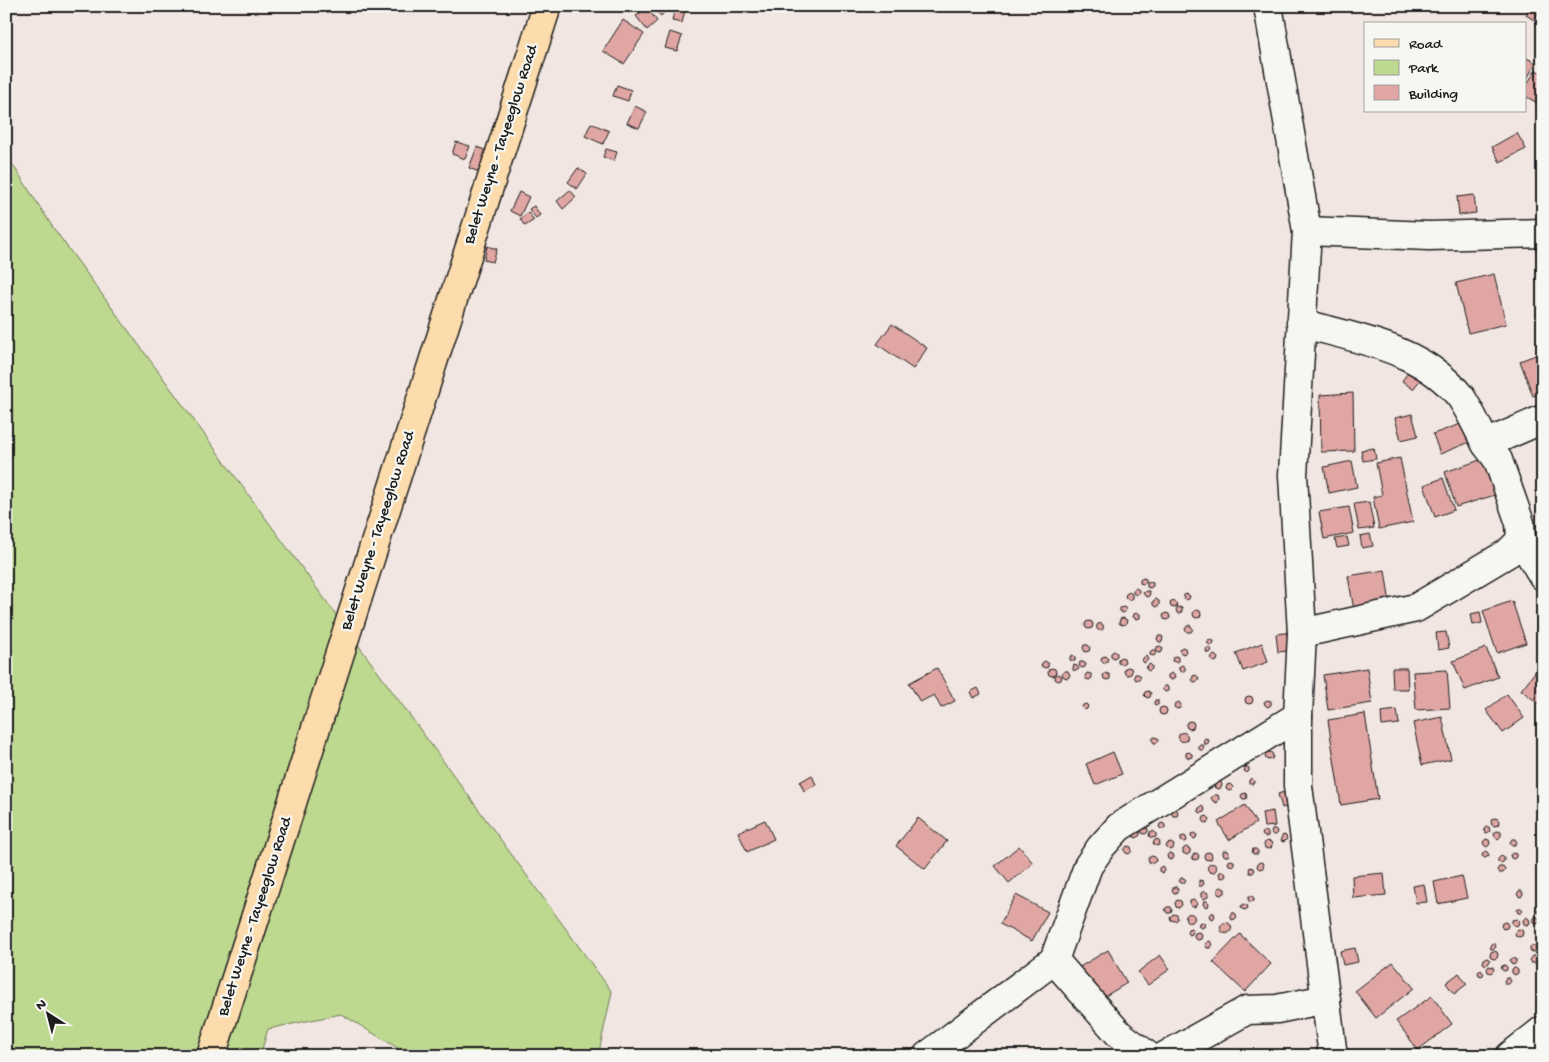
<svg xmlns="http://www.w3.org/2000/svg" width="1549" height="1062" font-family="'Gochi Hand',sans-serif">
  <rect width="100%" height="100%" fill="#f2e6e2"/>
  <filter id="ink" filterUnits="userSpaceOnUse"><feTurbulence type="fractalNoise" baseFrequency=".02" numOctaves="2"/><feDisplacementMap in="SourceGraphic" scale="10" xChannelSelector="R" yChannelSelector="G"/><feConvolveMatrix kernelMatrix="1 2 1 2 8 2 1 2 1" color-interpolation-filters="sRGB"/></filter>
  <g filter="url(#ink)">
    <path fill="#bdd88f" stroke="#6c7a56" d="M6 154 52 226 612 992 598 1056H411L341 1014 268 1029 260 1056H6Z"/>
    <g fill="#e0a6a3" stroke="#1c1c1c">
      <path d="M656 6H662L666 10 661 16 653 9Z"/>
      <path d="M1530 6 1540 10 1534 20 1526 15Z"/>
      <path d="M675 7 685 10 682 23 672 21Z"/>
      <path d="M647 8 657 21 647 30 636 16Z"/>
      <path d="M623 20 644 34 624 64 603 51Z"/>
      <path d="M670 32 682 36 677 51 665 48Z"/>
      <path d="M1525 57 1536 63 1525 82Z"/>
      <path d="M1536 70 1543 74V102L1541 105 1525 96V87Z"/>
      <path d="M617 85 631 90 628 101 613 96Z"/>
      <path d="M635 106 647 112 639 128 627 123Z"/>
      <path d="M591 123 609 131 603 144 585 136Z"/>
      <path d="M1517 133 1526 149 1500 162 1492 147Z"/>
      <path d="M456 142 470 146 465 159 452 154Z"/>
      <path d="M477 147 505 158 496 179 469 168Z"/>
      <path d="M606 149 617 152 614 161 603 157Z"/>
      <path d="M578 168 587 174 577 189 568 182Z"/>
      <path d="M570 190 576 197 563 209 557 201Z"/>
      <path d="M519 192 529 197 520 216 510 211Z"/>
      <path d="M1474 195 1476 213 1459 215 1457 197Z"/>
      <path d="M534 206 540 215 536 218 529 209Z"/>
      <path d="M528 212 534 220 525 226 520 219Z"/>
      <path d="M487 246 497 249 493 262 484 260Z"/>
      <path d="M1494 274 1506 324 1468 333 1456 283Z"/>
      <path d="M892 324 927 348 913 369 877 344Z"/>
      <path d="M1543 352V392L1533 396 1520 361Z"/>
      <path d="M1413 365 1425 374 1413 389 1402 381Z"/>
      <path d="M1353 393 1354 451 1321 452 1320 395Z"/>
      <path d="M1412 414 1418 436 1401 440 1395 418Z"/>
      <path d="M1469 421 1475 440 1440 454 1433 434Z"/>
      <path d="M1374 448 1376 459 1363 461 1361 450Z"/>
      <path d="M1400 458 1413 522 1379 529 1373 497 1382 495 1376 463Z"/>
      <path d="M1486 458 1498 494 1456 507 1445 472Z"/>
      <path d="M1352 461 1357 487 1329 493 1324 467Z"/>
      <path d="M1443 478 1454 510 1435 517 1424 485Z"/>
      <path d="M1369 502 1374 528 1359 530 1354 504Z"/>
      <path d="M1349 507 1354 533 1324 539 1319 512Z"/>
      <path d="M1370 534 1373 546 1362 548 1360 536Z"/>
      <path d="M1347 537 1349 546 1337 548 1335 539Z"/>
      <path d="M1385 570 1390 604 1354 610 1348 576Z"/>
      <path d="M1143 578 1146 579V583L1143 584 1140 583V580Z"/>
      <path d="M1150 582 1153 583V586L1150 588 1147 587V583Z"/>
      <path d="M1136 588 1139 590V593L1136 595 1133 593V590Z"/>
      <path d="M1146 591H1149L1150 594 1148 597 1145 596 1143 593Z"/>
      <path d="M1129 592 1132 594V598L1129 600 1125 597 1126 594Z"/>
      <path d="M1187 594 1190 596 1189 599 1186 600 1184 598V595Z"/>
      <path d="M1156 599 1159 601V605L1156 607 1153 605V601Z"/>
      <path d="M1173 601 1176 603 1177 606 1174 608 1171 607 1170 603Z"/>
      <path d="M1512 601 1526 643 1497 653 1483 611Z"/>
      <path d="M1124 607 1126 609 1125 612 1122 613 1120 611V608Z"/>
      <path d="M1178 607 1182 608V611L1180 614 1177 613 1176 609Z"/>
      <circle cx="1197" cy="614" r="4"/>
      <path d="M1480 612 1482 623 1473 625 1471 614Z"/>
      <path d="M1137 613 1140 614V618L1136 619 1133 617 1134 614Z"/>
      <path d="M1166 613 1169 614 1170 618 1167 620 1164 619 1163 615Z"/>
      <path d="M1123 618 1127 620 1126 624 1122 625 1119 623 1120 619Z"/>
      <circle cx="1089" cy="625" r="4"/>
      <circle cx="1100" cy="627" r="3.5"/>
      <path d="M1188 625 1191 626 1193 629 1191 632H1187L1185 629Z"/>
      <path d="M1293 632 1295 650 1278 652 1276 634Z"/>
      <path d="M1446 632 1449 648 1438 650 1436 633Z"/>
      <path d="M1158 636H1162L1163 638 1162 642H1159L1157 639Z"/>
      <path d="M1209 640 1214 641 1213 645H1210L1207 643Z"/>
      <path d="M1262 643 1268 662 1243 671 1236 653Z"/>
      <path d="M1084 645H1088L1090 648 1089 651 1085 652 1083 648Z"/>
      <path d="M1160 646 1163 648 1162 652 1159 653 1156 651 1157 647Z"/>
      <path d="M1182 647 1185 648 1186 651 1184 654 1181 653 1179 650Z"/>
      <path d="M1207 648H1210L1212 650 1210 653H1207L1206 650Z"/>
      <path d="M1486 648 1498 677 1465 690 1453 661Z"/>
      <path d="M1152 650H1155L1156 653 1154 656 1150 655V652Z"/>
      <path d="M1114 651 1117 653V656L1114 658 1111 656V653Z"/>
      <path d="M1073 655 1075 658V661H1072L1070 660V657Z"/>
      <path d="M1215 655 1218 658 1217 661 1213 662 1211 660 1212 656Z"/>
      <path d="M1106 656 1108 659 1106 663H1103L1101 660 1102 657Z"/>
      <path d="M1146 656 1148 659 1147 661 1144 663 1142 660 1143 658Z"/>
      <path d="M1175 656 1178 657V661L1176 662 1172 661 1173 657Z"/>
      <path d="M1121 657 1124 658 1125 662 1122 664 1118 663V659Z"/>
      <path d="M1045 661 1048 663V667L1045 668 1041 666 1042 663Z"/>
      <path d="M1080 662H1083L1086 664 1085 667 1082 668 1079 666Z"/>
      <path d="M1150 664 1152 666V669L1149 671 1146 669 1147 666Z"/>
      <path d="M1541 664 1543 666V699L1539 704 1521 690Z"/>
      <path d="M1074 665 1077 666 1079 669 1076 671 1073 670V668Z"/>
      <path d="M1182 665 1185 667V670L1182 672 1179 670V667Z"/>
      <circle cx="1128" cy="671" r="4"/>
      <circle cx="1052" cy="672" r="4"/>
      <path d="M937 668 955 701 941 708 934 695 920 702 909 683Z"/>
      <path d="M1367 668 1372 703 1328 710 1323 675Z"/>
      <path d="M1392 668H1407L1408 689H1393Z"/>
      <path d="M1447 670 1450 708 1416 710 1413 672Z"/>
      <path d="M1064 671H1068L1070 675 1068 678 1064 677 1062 674Z"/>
      <path d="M1087 673 1091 674 1092 678 1089 680 1086 679 1085 676Z"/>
      <path d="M1106 673 1110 675V679L1107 680 1104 679 1103 675Z"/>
      <path d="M1172 673 1175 676 1174 679 1171 680 1168 678V675Z"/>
      <path d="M1058 674 1062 676 1061 680 1058 681 1055 679V676Z"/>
      <path d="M1135 674H1138L1141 676 1139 679 1136 680 1134 677Z"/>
      <path d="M1196 675 1199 678 1198 681 1194 682 1192 680 1193 676Z"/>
      <path d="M1164 686H1167L1168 688V691L1165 692 1162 689Z"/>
      <path d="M978 688 981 694 973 698 970 692Z"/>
      <path d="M1148 691 1151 693 1150 697 1147 698 1144 695 1145 692Z"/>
      <path d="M1507 694 1524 718 1503 733 1486 710Z"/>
      <circle cx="1249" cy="700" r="4"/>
      <path d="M1155 700H1158V705H1155L1154 703Z"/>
      <path d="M1267 700 1271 701V705L1268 707 1265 705 1264 702Z"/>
      <path d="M1179 702 1181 705 1180 708 1177 709 1174 707 1175 704Z"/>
      <path d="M1086 704 1088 706 1087 709 1084 710 1082 708 1083 705Z"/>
      <circle cx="1163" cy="711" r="4"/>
      <path d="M1397 710 1399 724 1382 726 1381 712Z"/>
      <path d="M1365 714 1378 799 1341 805 1328 720Z"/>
      <path d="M1442 717 1451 759 1422 765 1413 723Z"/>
      <circle cx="1190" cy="725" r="4"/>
      <circle cx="1183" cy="737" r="4.5"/>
      <path d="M1154 737 1158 738 1159 740 1157 743H1154L1152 740Z"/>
      <path d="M1205 738 1208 739 1209 742 1207 744H1204L1203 741Z"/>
      <path d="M1200 745H1203L1204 747 1203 750H1200L1198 747Z"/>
      <path d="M1113 752 1122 774 1095 785 1086 764Z"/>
      <path d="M1189 752 1192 754V757L1189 758 1186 756V753Z"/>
      <circle cx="1269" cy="756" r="4"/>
      <path d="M1246 766 1249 768V771L1247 773 1244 771Z"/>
      <path d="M812 775 816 785 804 791 800 782Z"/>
      <path d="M1252 778 1254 780V783L1252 784 1249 783V780Z"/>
      <circle cx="1218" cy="785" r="4"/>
      <path d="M1230 784 1233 787 1232 790 1229 791 1226 789 1227 785Z"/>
      <path d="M1293 789 1297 803 1282 808 1278 794Z"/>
      <path d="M1246 793 1247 796 1246 799H1243L1241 797 1242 794Z"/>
      <path d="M1214 795H1218L1219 799 1217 803 1213 801 1211 798Z"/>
      <path d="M1245 805 1256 823 1229 840 1218 822Z"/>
      <path d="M1202 806 1205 809 1204 812 1201 813 1198 811 1199 808Z"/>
      <path d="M1176 809 1178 812 1177 816H1173L1171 813 1172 810Z"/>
      <path d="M1273 811 1275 826 1264 827 1262 813Z"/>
      <path d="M1207 816 1210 819 1209 822 1205 823 1203 820 1204 817Z"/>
      <circle cx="1495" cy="822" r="4"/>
      <path d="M918 818 947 841 925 869 896 846Z"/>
      <path d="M765 820 774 839 747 852 738 832Z"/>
      <path d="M1163 823 1165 825V828L1161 829 1159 827 1160 824Z"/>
      <path d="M1144 827 1148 829V832L1145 834 1142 833 1141 830Z"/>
      <path d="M1486 827H1489L1490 831 1487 833 1485 832 1484 829Z"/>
      <path d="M1138 829 1140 832V835L1137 838 1134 837 1132 835Z"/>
      <path d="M1275 829 1277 831 1276 835H1273L1271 833 1272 830Z"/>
      <path d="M1153 831 1156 833V837L1152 838 1149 836 1150 832Z"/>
      <path d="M1266 831 1268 833V836L1265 837 1262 835 1263 832Z"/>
      <path d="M1497 831 1501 832V836L1498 839 1495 837 1494 833Z"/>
      <path d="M1194 833 1197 835 1196 838 1194 839 1191 837V834Z"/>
      <path d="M1283 835 1286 836 1287 839 1284 842 1281 841V838Z"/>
      <path d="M1184 836 1186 837 1187 841 1184 842 1181 841V837Z"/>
      <path d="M1158 839 1160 842 1159 845 1156 846 1153 843 1155 840Z"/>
      <path d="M1486 839 1489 840 1490 844 1487 847 1484 845 1483 842Z"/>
      <path d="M1512 839H1515L1517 842 1515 845H1512L1510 842Z"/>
      <circle cx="1268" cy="845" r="4"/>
      <path d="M1171 843 1174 845 1173 849 1169 850 1166 847 1167 844Z"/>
      <path d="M1019 846 1033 863 1009 883 995 866Z"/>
      <path d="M1127 846 1131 847 1132 851 1129 854 1126 853 1124 850Z"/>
      <path d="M1186 847 1190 849V853L1187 855 1183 853V849Z"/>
      <path d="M1253 849H1256L1258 851V854H1254L1252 853Z"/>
      <path d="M1227 850 1229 852 1228 856H1225L1223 854V851Z"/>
      <path d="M1486 851 1488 853 1489 856 1485 858 1482 856 1483 853Z"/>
      <circle cx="1208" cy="856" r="4"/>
      <path d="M1169 853 1173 854 1174 857 1172 860 1168 859 1167 856Z"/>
      <path d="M1197 853 1199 856 1198 859 1194 860 1192 857 1194 854Z"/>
      <path d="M1513 853 1516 854V857L1514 859 1511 858 1510 855Z"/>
      <path d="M1152 856 1155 857 1156 861 1153 863 1149 862 1148 858Z"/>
      <path d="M1501 856 1504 857V861L1502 863 1498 862V859Z"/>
      <path d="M1230 860 1234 861V864L1232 866 1229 865 1228 862Z"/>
      <path d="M1261 862 1264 864 1263 868 1259 869 1257 867 1258 863Z"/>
      <circle cx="1212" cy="868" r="4.5"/>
      <path d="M1162 866 1164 868V871L1162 873 1159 871V868Z"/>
      <path d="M1250 867 1253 868 1255 870 1253 873H1250L1249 870Z"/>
      <path d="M1499 867H1503L1505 870 1503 873H1499L1497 870Z"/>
      <path d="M1222 871 1225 872 1226 876 1223 878 1220 877 1219 873Z"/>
      <path d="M1384 873 1386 895 1353 898 1352 876Z"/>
      <path d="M1462 876 1467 898 1438 904 1434 882Z"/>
      <path d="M1181 878H1184L1186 880 1184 883H1181L1179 881Z"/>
      <path d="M1199 880 1203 881 1204 884 1202 886H1199Z"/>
      <path d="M1424 884 1427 902 1416 903 1413 886Z"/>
      <path d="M1174 887H1177L1178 890 1176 893H1174L1172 890Z"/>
      <path d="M1221 887 1225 889V893L1221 895 1218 894V889Z"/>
      <path d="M1204 891 1208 893V897L1204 899 1201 897V893Z"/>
      <path d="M1519 891H1522L1523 894 1521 897 1518 896 1517 894Z"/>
      <path d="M1016 895 1048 912 1032 941 1000 924Z"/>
      <path d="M1249 896H1252L1254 898V901L1250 902 1248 900Z"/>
      <path d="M1177 900 1181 901 1182 905 1179 908 1176 907 1175 903Z"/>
      <path d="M1194 900 1197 902 1196 906 1193 907 1190 905V901Z"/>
      <path d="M1204 901H1207L1209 903 1208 907 1204 906 1203 904Z"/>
      <path d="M1244 904 1247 905 1248 908 1245 910 1242 909 1241 906Z"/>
      <path d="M1167 907H1171L1172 910 1171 913H1167L1165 909Z"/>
      <path d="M1539 907 1542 908 1541 914 1538 913 1537 910Z"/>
      <path d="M1518 908H1521L1523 910 1521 913H1518L1517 910Z"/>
      <path d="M1211 913H1214L1215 916 1213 919 1210 918 1209 915Z"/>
      <path d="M1232 913H1235L1237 917 1235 919 1232 920 1230 916Z"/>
      <circle cx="1190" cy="918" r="4.5"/>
      <path d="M1173 914 1177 915 1178 919 1175 921 1171 920 1170 917Z"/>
      <path d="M1526 917 1529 919 1530 923 1527 925 1524 924 1523 920Z"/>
      <path d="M1535 917H1538L1540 921 1538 924 1535 923 1533 920Z"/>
      <path d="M1517 919 1519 921 1518 925 1515 926 1512 924V920Z"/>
      <path d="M1203 922 1205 924 1204 927 1201 928 1198 926 1199 923Z"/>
      <path d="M1506 922 1508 925 1507 928 1503 929 1501 926 1502 923Z"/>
      <circle cx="1226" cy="928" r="5.5"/>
      <path d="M1191 928 1193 931 1192 934 1189 935 1187 933 1188 929Z"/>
      <circle cx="1519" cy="933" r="4"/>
      <circle cx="1198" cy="936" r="4"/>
      <path d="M1240 934 1271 964 1245 992 1213 962Z"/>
      <path d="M1210 941 1212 944 1210 948H1207L1205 944 1207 942Z"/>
      <path d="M1492 943 1495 944 1496 947 1494 949H1491L1490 946Z"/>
      <path d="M1533 945 1536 948V951L1533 952 1530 951V947Z"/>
      <path d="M1355 948 1358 962 1343 965 1340 951Z"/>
      <path d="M1108 950 1127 983 1097 1001 1078 968Z"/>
      <circle cx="1494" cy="955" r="4"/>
      <path d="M1160 955 1170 969 1148 985 1138 972Z"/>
      <path d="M1532 956H1535L1537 960 1536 963H1531L1529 960Z"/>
      <path d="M1487 958 1490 960 1489 963 1486 965 1483 963 1484 959Z"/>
      <path d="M1513 958 1516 959V962L1514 965 1511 964 1510 960Z"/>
      <path d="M1393 962 1414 988 1376 1018 1355 991Z"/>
      <path d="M1505 965 1507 967V970L1504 971 1501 969 1502 966Z"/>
      <path d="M1489 966 1493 967 1494 970 1491 973 1488 972 1487 969Z"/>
      <path d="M1515 968 1518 970V973L1515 975 1512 973V969Z"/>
      <path d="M1481 970 1484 974 1482 976 1479 975 1478 972Z"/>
      <path d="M1459 973 1467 984 1454 994 1446 983Z"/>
      <path d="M1506 978H1509L1511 981 1509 984H1505L1504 981Z"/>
      <path d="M1432 996 1452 1024 1418 1050 1396 1021Z"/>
    </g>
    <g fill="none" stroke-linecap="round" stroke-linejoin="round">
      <g stroke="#1c1c1c" stroke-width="31">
        <g id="minor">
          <path d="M1268 6 1307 231 1293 475 1302 633 1298 716V786L1333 1056"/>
          <path d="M1307 231 1429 236 1543 233"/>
          <path d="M1301 323C1357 339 1421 348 1460 396 1470 410 1478 429 1486 444L1543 419"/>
          <path d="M1521 540 1543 576"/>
          <path d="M1302 633 1416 608 1508 553 1521 540 1520 523 1498 460 1486 444"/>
          <path d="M1054 960 1119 1034 1148 1056"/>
          <path d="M927 1056 1054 960 1088 866 1101 847 1119 827 1298 716"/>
          <path d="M1165 1056 1247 1010 1277 1009 1326 999"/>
          <path d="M1510 1056 1543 1030"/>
        </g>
      </g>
      <g stroke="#1c1c1c" stroke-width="31">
        <path id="major" d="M211 1056 547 6"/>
      </g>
      <use href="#minor" stroke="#f6f6f2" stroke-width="28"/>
      <use href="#major" stroke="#fcdcac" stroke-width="28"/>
    </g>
  </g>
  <g text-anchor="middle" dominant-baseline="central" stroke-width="4.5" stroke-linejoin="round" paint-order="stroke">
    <g font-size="16" fill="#1c1c1c" stroke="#f6f6f2">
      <text transform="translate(502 145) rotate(-72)">Belet Weyne - Tayeeglow Road</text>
      <text transform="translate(379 531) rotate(-72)">Belet Weyne - Tayeeglow Road</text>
      <text transform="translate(256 917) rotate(-72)">Belet Weyne - Tayeeglow Road</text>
    </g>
  </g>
  <rect width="1549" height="1062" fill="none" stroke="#f6f6f2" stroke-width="25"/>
  <rect x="12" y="12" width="1524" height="1037" fill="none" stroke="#1c1c1c" stroke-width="2" filter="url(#ink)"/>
  <rect x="1364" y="22" width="162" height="90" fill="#f6f6f2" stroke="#9f9f9c"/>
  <rect x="1374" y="39" width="25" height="8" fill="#fcdcac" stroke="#9f9f9c"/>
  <text x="1409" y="48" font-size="15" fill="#1c1c1c">Road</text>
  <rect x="1374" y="60" width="25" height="15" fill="#bdd88f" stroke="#9f9f9c"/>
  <text x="1409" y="72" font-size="15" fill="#1c1c1c">Park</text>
  <rect x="1374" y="85" width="25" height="15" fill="#e0a6a3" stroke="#9f9f9c"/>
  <text x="1409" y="98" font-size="15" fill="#1c1c1c">Building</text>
  <g transform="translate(48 1014) rotate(324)" stroke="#f6f6f2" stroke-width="4" paint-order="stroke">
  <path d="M0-4L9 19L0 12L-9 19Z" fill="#1c1c1c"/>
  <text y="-8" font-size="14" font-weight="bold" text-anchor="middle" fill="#1c1c1c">N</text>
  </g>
</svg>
